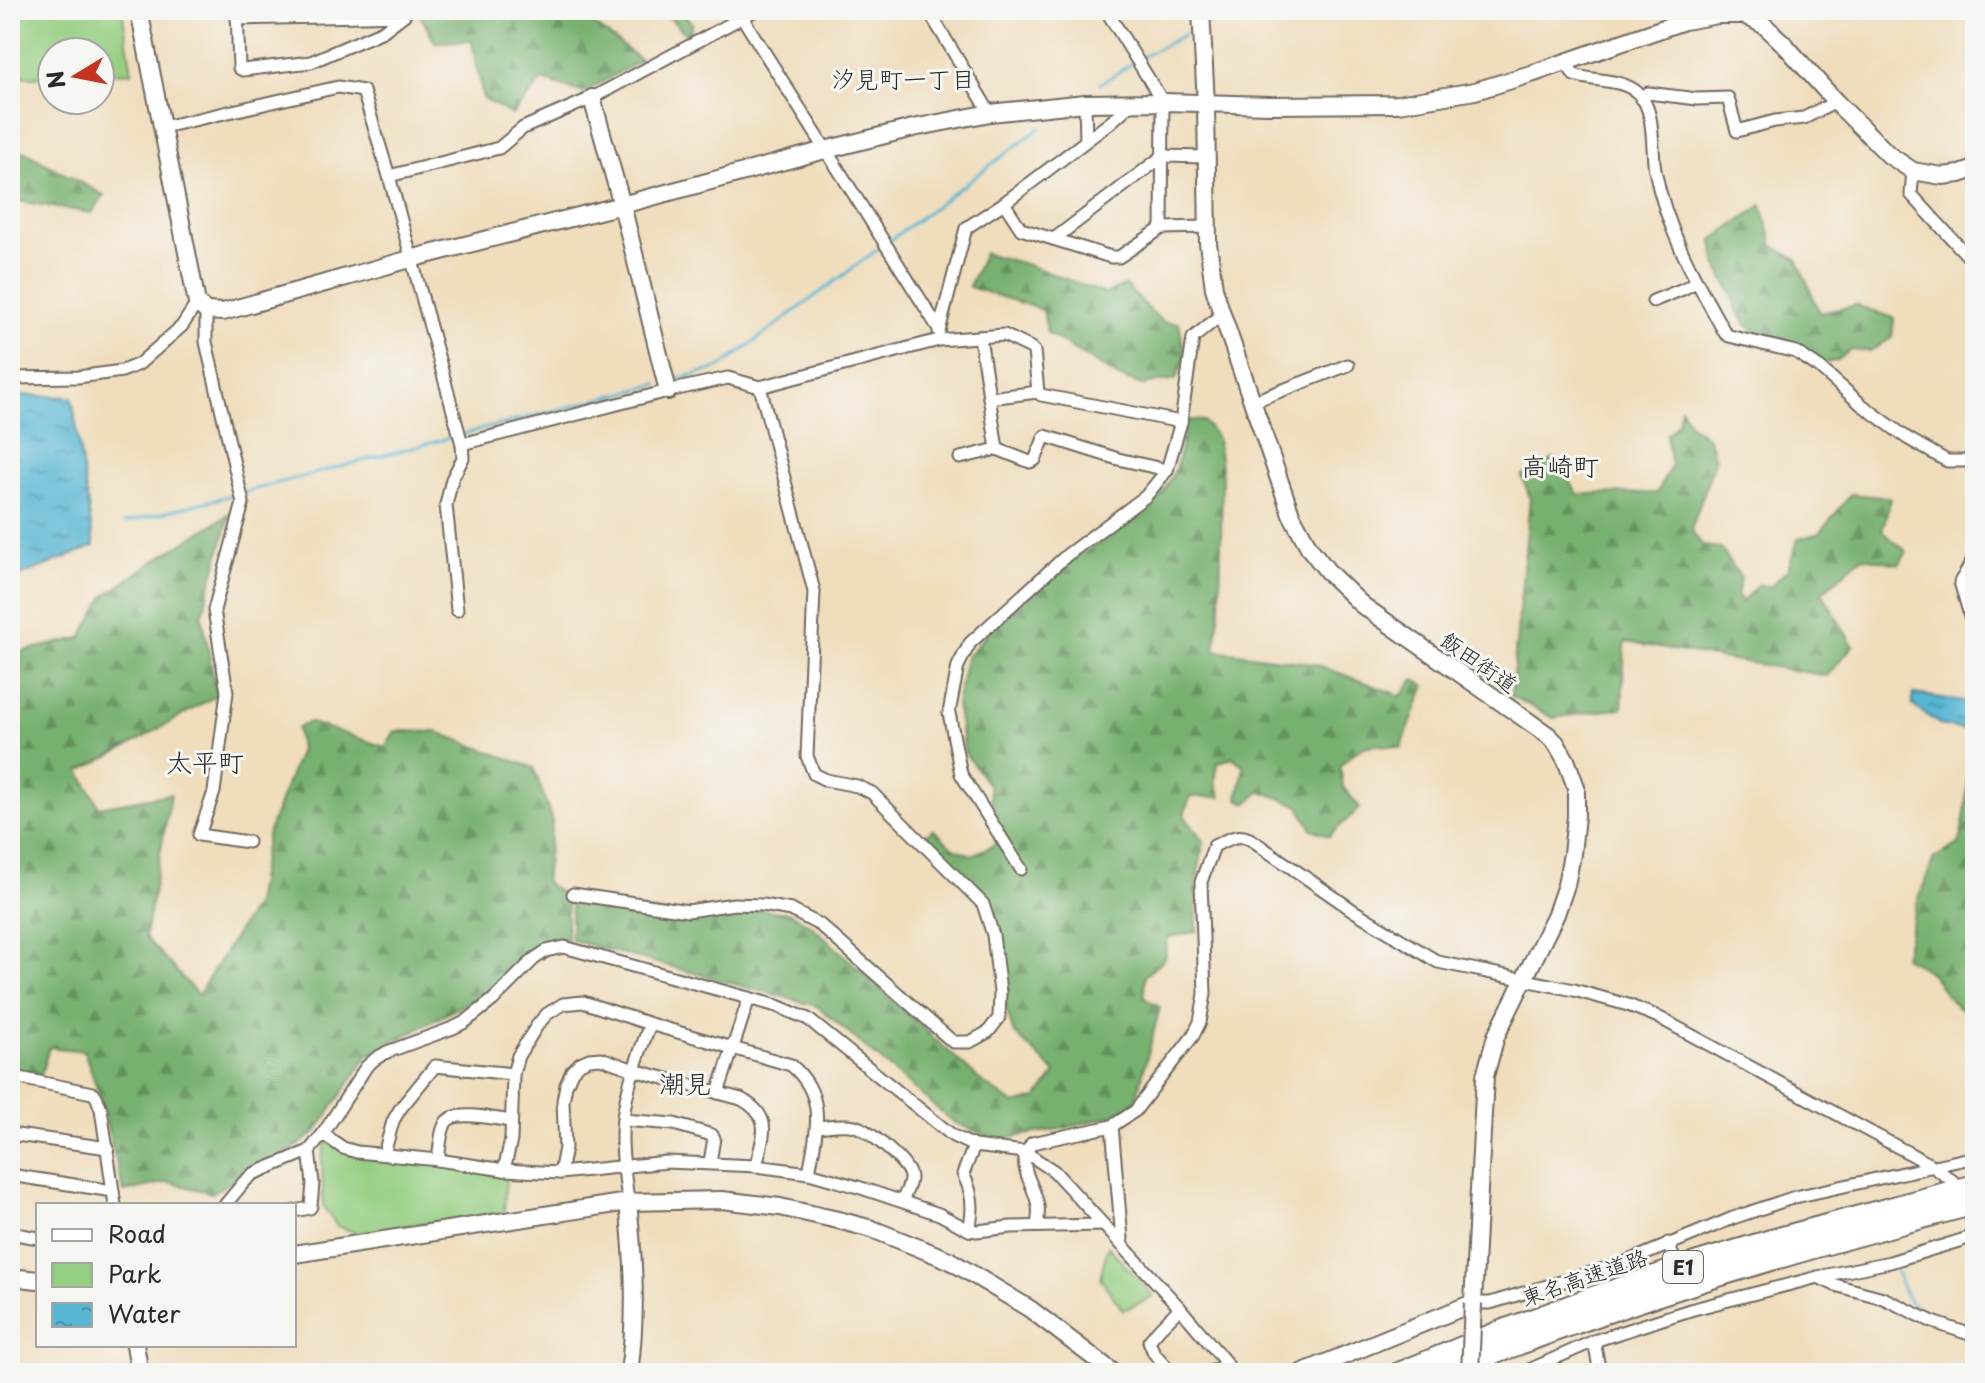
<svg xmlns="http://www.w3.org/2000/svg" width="1985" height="1383" viewBox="0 0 1985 1383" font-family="'Playpen Sans','Klee One',sans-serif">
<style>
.green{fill:#94ce81;stroke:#607c56;stroke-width:2}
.forest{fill:url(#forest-firs);stroke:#516e4d;stroke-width:2}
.water{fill:url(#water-ripples);stroke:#407080;stroke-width:2}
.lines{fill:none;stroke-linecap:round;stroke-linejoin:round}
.stream{stroke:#56b6d4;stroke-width:3}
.street-casing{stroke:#70695e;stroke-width:15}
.secondary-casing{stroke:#70695e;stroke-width:20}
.highway-casing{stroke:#70695e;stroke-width:24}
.street{stroke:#fff;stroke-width:11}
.secondary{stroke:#fff;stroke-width:16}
.highway{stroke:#fff;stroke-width:20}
.secondary-bridge-casing{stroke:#70695e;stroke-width:20;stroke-linecap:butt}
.secondary-bridge{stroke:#fff;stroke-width:16}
.labels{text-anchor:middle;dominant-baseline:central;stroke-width:6;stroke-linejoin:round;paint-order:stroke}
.shield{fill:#f6f6f2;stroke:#686867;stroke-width:2}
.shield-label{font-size:20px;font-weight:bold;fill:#2b2b2b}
.street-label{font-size:22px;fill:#2b2b2b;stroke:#f6f6f2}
.neighbourhood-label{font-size:24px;fill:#2b2b2b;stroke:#f6f6f2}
.quarter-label{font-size:26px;fill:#2b2b2b;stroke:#f6f6f2}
</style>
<defs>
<pattern id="forest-firs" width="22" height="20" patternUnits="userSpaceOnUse" patternTransform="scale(2)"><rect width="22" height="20" fill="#77b16f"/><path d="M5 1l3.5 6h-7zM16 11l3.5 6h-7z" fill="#62905b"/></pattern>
<pattern id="water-ripples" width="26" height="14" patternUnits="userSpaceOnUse" patternTransform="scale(2)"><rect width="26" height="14" fill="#56b6d4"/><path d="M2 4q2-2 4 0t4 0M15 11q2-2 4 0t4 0" fill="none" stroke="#4794ac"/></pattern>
</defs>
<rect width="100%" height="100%" fill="#f6f6f2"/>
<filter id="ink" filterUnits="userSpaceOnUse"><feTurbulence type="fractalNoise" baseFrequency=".0125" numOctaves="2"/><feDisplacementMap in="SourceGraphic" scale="16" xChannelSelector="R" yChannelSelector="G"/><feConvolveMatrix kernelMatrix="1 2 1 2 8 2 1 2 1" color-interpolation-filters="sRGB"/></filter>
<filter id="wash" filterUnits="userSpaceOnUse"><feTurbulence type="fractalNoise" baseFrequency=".006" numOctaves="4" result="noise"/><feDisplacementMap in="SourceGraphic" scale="32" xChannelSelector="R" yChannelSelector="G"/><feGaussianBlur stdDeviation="1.8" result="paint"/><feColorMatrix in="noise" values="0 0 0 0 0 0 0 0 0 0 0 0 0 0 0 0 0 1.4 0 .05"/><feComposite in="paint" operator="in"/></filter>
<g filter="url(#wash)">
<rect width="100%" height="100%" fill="#efddbc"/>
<g class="green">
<path d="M10 10H122L132 72 100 74V52H52V76L23 77 10 35Z"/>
<path d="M326 1142 506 1176 504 1213 396 1227 359 1234 337 1226 323 1206 322 1158Z"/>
<path d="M1108 1246 1154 1297 1123 1310 1100 1278Z"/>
</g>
<g class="forest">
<path d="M417 10H575L641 60 583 93 543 80 512 115 483 98 472 41 435 42Z"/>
<path d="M662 10H677L693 23 688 36Z"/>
<path d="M10 144 104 195 92 213 10 200Z"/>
<path d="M1762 205 1773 246 1797 259 1820 313 1856 305 1894 318 1892 338 1870 351 1851 350 1838 360 1822 364 1788 342 1748 327 1736 309 1733 296 1716 264 1713 240Z"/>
<path d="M984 253 1028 265 1106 294 1125 285 1162 322 1179 323 1185 358 1176 379 1142 385 1119 377 1047 333 1043 310 969 287Z"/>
<path d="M1681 408 1690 424 1709 439 1715 460 1691 530 1703 546 1721 548 1741 579 1737 594 1742 602 1758 584 1770 587 1788 569 1798 539 1820 533 1851 494 1891 498 1882 531 1907 552 1899 564 1863 557 1822 592 1853 646 1827 676 1625 642 1622 708 1553 718 1511 696 1530 498 1522 476 1554 459 1578 494 1657 493 1671 466 1666 435 1678 422Z"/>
<path d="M1187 420 1204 421 1217 438 1222 475 1220 607 1215 650 1315 664 1401 696 1414 679 1425 686 1401 748C1372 742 1361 743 1340 766L1343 787 1360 808 1329 836 1312 829 1298 805 1261 791 1247 803 1238 799 1244 766 1232 757 1218 763 1215 781 1221 797H1190L1184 815 1204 842 1196 883 1197 931 1168 938 1164 959 1145 976 1144 998 1160 1007 1135 1104 1115 1115 1065 1128 997 1140 953 1122 817 1006 571 940V899L685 916 738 908 764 910 790 913 813 927 983 1083 1015 1104 1037 1098 1056 1073 1013 1032 1004 998 998 932 987 899 923 838 933 829 953 848 972 855 996 844 989 786 965 753 956 705 966 658 995 624 1069 562 1130 524 1162 495 1176 468Z"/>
<path d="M230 514 202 616 217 695 127 747 80 771 99 807 171 794 145 937 198 995 255 904 267 835 300 750 297 728 309 722 385 747 395 731 437 732 534 768 552 821 545 882 567 898V939L551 941 533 950 486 993 368 1055 316 1132 291 1151 245 1174 212 1193 168 1182 124 1192 98 1091 84 1051 49 1047 41 1076 10 1069V654L81 638 105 596 157 559Z"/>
<path d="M1975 690V1011C1953 1016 1945 989 1932 975 1925 967 1913 962 1904 957L1918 900 1934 858 1959 844 1965 813Z"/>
</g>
<g class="water">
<path d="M10 395 72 397 94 546 15 578 10 577Z"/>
<path d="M1914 694 1970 702 1966 730 1941 725 1912 705Z"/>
</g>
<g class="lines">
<g class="stream">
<path d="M1208 23 1219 17 1291 10"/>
<path d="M1140 58 1197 28"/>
<path d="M1100 84 1134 62"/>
<path d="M670 381 719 368 1040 128"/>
<path d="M464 434 658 384"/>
<path d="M244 492 457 436"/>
<path d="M124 523 236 494"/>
<path d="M1964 716 1969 718 1967 748 1975 776"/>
<path d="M1895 1269C1900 1281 1904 1296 1913 1305 1926 1317 1958 1323 1975 1329"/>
</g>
</g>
</g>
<g filter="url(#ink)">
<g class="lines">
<g class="street-casing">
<g id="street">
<path d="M237 10 239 68 243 70 311 62 383 31 404 15 406 10"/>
<path d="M928 10 990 113"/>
<path d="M1106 10 1163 102 1162 228"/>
<path d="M742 17 939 329"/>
<path d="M237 19 404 15"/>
<path d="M1566 62 1574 75C1595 82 1621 78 1638 93 1656 110 1651 148 1655 170 1666 229 1696 281 1725 333L1729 336 1796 352 1820 368 1862 405 1907 438 1947 461H1975"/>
<path d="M1641 98 1648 93 1697 99 1728 98 1737 131 1775 121 1804 118 1836 102"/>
<path d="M1085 103 1086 140"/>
<path d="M163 127 338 87 363 91 389 176 462 444 463 458 452 479 446 505 457 610"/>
<path d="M1913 171 1911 194 1975 264"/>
<path d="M389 176 499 148 523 128 592 98 756 10"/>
<path d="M1004 203 1021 229 1111 257H1119L1162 228 1208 227"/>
<path d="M1054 239 1163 156 1207 157"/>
<path d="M1653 301 1683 289 1696 282"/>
<path d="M206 311V342L243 503 214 610 227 692 214 792 199 835 248 842"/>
<path d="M939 331 966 228 1004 203 1111 122 1132 103"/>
<path d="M10 378 78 377 122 371 139 364 182 326 197 303"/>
<path d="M989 398 1038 392"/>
<path d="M1252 402 1348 365"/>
<path d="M462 444 668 391 728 378 760 387 939 340 1004 335 1031 348 1034 351 1038 392 1041 395 1181 422"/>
<path d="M997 449 1030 462 1035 460 1045 436 1118 459 1167 470"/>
<path d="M960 458 997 449 980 337"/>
<path d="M1973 625 1960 582 1975 557"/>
<path d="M1021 869 961 774 949 713 958 666 970 643 1067 555 1146 496 1167 470 1181 422 1193 338 1222 314"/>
<path d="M573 894 688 911 734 904 763 905 791 910 820 925 953 1042H970L988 1032 999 1018 1000 992 993 935 983 904 872 793 857 786 826 780 814 774 807 756 814 591 760 387"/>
<path d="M10 1076 92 1093 96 1096 101 1109 115 1205"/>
<path d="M718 1093 749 998"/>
<path d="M623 1120 674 1124 712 1135 714 1138 710 1162"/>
<path d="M1112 1126 1122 1239 1120 1243"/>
<path d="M817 1127C829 1126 844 1123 855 1126 868 1130 909 1163 910 1177 911 1184 905 1194 902 1201"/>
<path d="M10 1134 108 1148"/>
<path d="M323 1134 343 1148 357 1152 438 1160 504 1170 560 1173 667 1162 756 1166 809 1173 858 1187 939 1214 969 1230 977 1231 1011 1227 1103 1225"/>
<path d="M384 1154 393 1121 400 1109 435 1066 513 1074"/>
<path d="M438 1160C440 1149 440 1130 447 1121 457 1110 497 1119 511 1121"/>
<path d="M504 1170 511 1140 513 1074 518 1056 538 1024 547 1014 563 1004 583 1002 650 1024 791 1065C828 1096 816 1132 809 1173"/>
<path d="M560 1173 565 1148 563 1101 566 1085 572 1071 580 1063 589 1059 601 1058 634 1070 741 1099C774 1117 763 1135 756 1166"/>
<path d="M10 1175 113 1191"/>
<path d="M628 1202C626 1181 622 1160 622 1139 621 1100 637 1060 650 1024"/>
<path d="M225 1205 244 1182 253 1174 309 1151 323 1134 366 1067 375 1059 387 1052 453 1028 465 1022 493 1000 534 959 546 951 564 947 777 1006 808 1019 953 1136 974 1146 1025 1152 1054 1171 1180 1308 1227 1364 1231 1373"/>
<path d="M294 1211 310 1208 311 1206 313 1183 309 1151"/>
<path d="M1037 1226C1038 1220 1039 1212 1038 1206 1034 1181 1014 1167 1032 1143L1112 1126 1135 1111 1193 1036 1200 1022 1205 994 1201 882 1214 846C1236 835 1243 831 1263 848L1354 911 1438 962 1574 990 1628 1005 1656 1016 1931 1165 1954 1182"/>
<path d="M969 1230C974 1209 973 1193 963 1174L974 1146"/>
<path d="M10 1233 38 1238"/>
<path d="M1668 1243 1674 1259"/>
<path d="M1818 1277 1835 1285 1883 1298 1933 1322 1975 1336"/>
<path d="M1473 1303H1490L1624 1263 1733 1218 1795 1197 1975 1157"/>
<path d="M1594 1341 1600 1373"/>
<path d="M1172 1373 1154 1353 1149 1341 1160 1328 1180 1308"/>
<path d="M1207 1373 1227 1364"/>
<path d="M1522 1373 1594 1341 1690 1310 1818 1277 1890 1262 1975 1236"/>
</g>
</g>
<g class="secondary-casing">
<g id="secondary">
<path d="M139 10 197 303 206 311 223 312 410 259 622 205 825 150 913 128 990 113 1085 103 1163 102 1270 105 1398 104 1475 91 1531 74 1684 21 1718 15H1744L1765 26 1784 44 1836 102 1889 155 1913 171 1942 176 1960 174 1975 169"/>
<path d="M1201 10 1206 104 1208 243 1214 288 1222 314 1291 514 1310 549 1329 573 1362 605 1548 735 1556 743 1566 760 1576 787V816L1572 854 1566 885 1556 914 1496 1036 1485 1076 1473 1303 1301 1373"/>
<path d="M592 98 622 205 668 391"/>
<path d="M628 1202C634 1260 637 1315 629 1373"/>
<path d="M294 1254 628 1202 722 1200 780 1207 838 1220 872 1229 949 1260 1030 1309 1114 1373"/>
<path d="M10 1277 38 1280"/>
<path d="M135 1345 140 1373"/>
</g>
</g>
<g class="highway-casing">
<g id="highway">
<path d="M1399 1373 1496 1333 1596 1296 1688 1265 1771 1240 1975 1185"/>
<path d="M1446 1373C1617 1302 1795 1251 1975 1204"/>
</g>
</g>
<use href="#street" class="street"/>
<use href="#secondary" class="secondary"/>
<use href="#highway" class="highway"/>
<g class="secondary-bridge-casing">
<path id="secondary-bridge" d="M1470 1373 1473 1303"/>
</g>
<use href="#secondary-bridge" class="secondary-bridge"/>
</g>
</g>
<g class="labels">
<rect class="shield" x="1663" y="1251" width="40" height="32" rx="6"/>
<g class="shield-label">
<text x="1683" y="1267">E1</text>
</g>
<g class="street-label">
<text transform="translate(1480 661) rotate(35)">飯田街道</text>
<text transform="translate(1584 1276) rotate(-19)">東名高速道路</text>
</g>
<g class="neighbourhood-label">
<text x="903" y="78">汐見町一丁目</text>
</g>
<g class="quarter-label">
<text x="1560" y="465">高崎町</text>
<text x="205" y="761">太平町</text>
<text x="685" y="1082">潮見</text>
</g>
</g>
<rect width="1985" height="1383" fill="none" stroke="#f6f6f2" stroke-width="40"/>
<rect x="36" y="1203" width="260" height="144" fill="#f6f6f2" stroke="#a5a5a2" stroke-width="2"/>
<rect x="52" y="1229" width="40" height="12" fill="#ffffff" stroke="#a5a5a2" stroke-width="2"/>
<text x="108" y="1243" font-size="24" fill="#2b2b2b">Road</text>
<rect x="52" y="1263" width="40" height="24" fill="#94ce81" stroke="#a5a5a2" stroke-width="2"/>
<text x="108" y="1283" font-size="24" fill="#2b2b2b">Park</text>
<rect x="52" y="1303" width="40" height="24" fill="url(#water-ripples)" stroke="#a5a5a2" stroke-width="2"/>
<text x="108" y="1323" font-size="24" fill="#2b2b2b">Water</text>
<g transform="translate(76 76) rotate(260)"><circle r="38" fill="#f6f6f2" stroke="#a5a5a2" stroke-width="2"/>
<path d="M0-6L14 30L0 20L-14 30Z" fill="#c8321e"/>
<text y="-12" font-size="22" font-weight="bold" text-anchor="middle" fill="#2b2b2b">N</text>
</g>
</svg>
